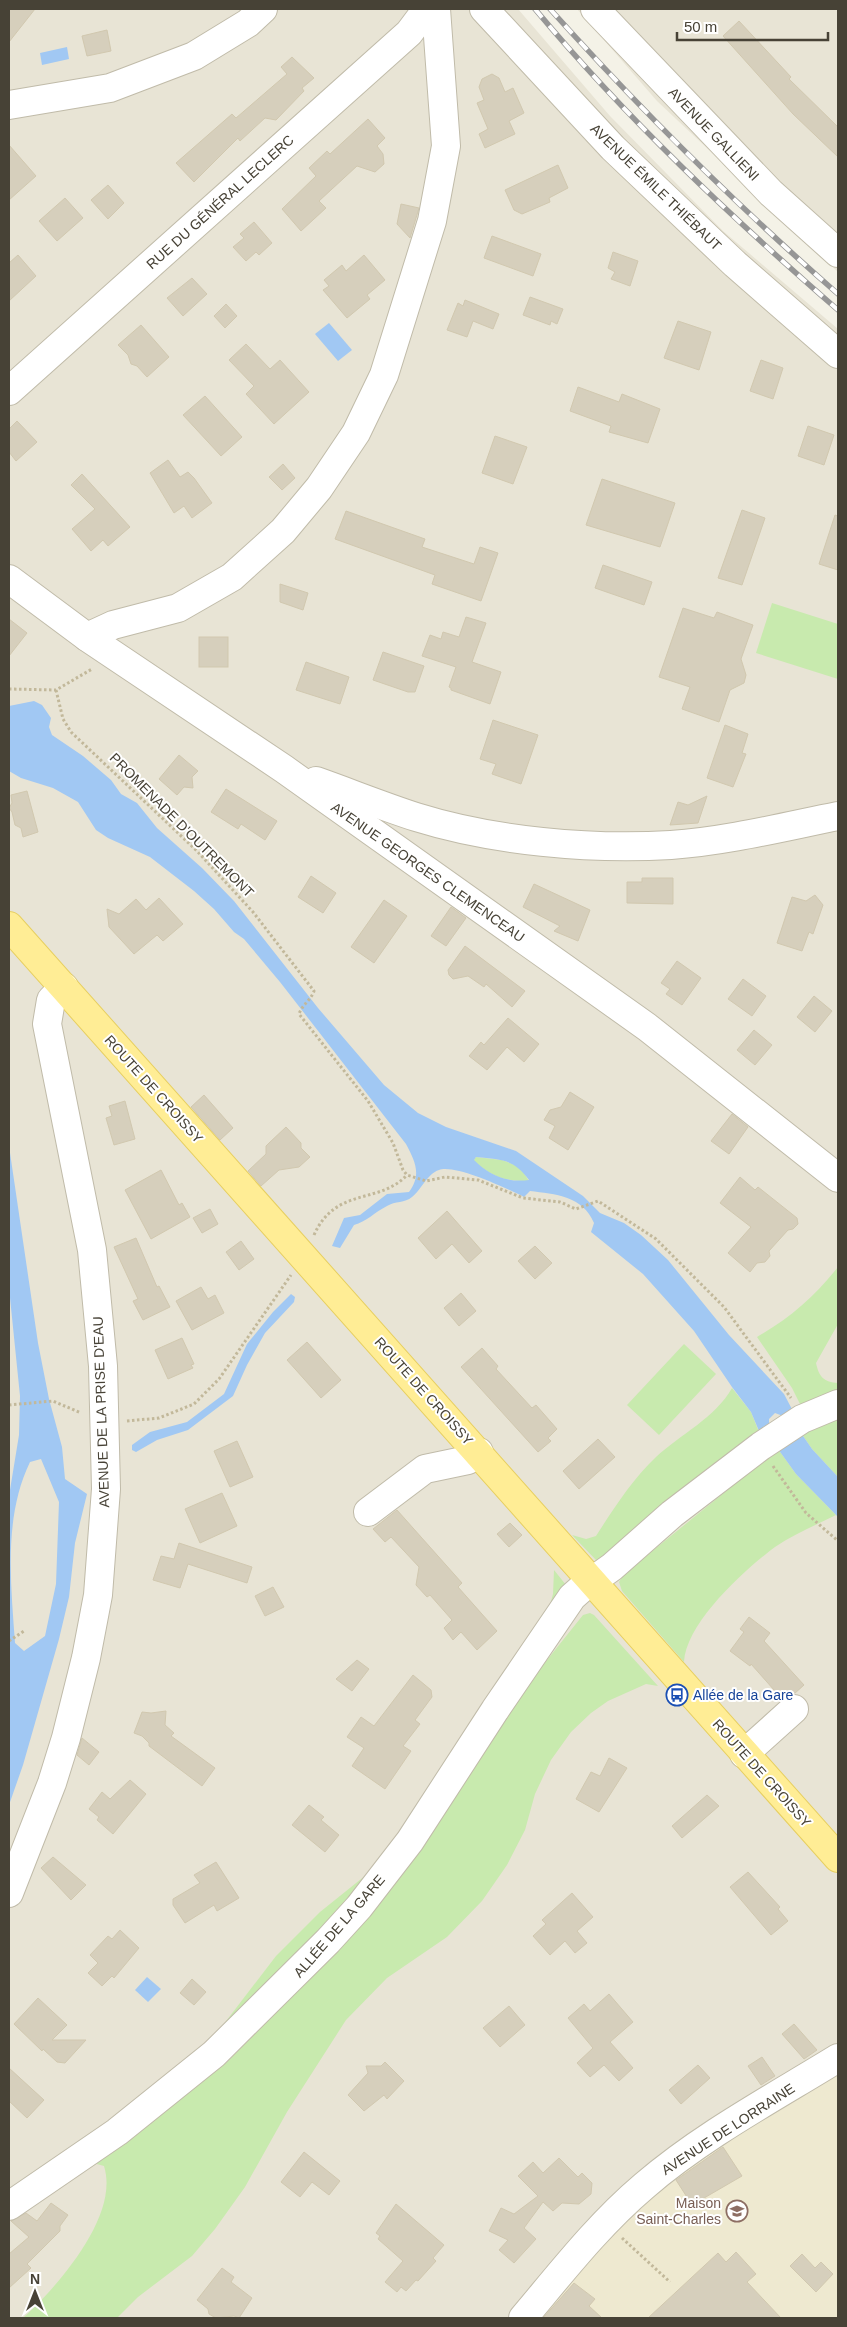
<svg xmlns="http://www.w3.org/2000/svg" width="847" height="2327" viewBox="0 0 847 2327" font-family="Helvetica,sans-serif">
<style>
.residential{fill:#e8e4d5}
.education{fill:#eee9d0}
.green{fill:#c8eaae}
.water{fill:#a1c8f3;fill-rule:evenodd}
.building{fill:#d6cfbc;stroke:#d1c8af}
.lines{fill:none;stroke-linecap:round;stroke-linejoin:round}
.minor-casing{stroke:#c0bba9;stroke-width:30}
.major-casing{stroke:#e7cf61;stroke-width:30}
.path{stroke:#c2b89a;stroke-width:3;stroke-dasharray:2.5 2.5;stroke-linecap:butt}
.minor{stroke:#fff;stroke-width:28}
.major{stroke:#ffed95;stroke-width:28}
.rail-casing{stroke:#969696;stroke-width:5.5}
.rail{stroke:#fff;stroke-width:4;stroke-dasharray:11;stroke-linecap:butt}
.labels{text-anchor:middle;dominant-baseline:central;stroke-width:4;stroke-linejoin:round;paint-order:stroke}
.street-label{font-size:14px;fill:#474236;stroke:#fff}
.transit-label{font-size:14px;fill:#164399;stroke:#fff;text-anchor:start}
.education-label{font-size:14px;fill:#785e54;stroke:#fff;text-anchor:end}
</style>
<rect width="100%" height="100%" fill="#f4f2e7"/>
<g class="residential">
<path d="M9 9H518L610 116 723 231 838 329V2318H9Z"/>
<path d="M577 9H838V272L657 101Z"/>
</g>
<path class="education" d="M838 2074V2318H551L544 2312 619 2226 669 2182 757 2123Z"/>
<g class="green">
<path d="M772 603 838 624V679L756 653Z"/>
<path d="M476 1157 502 1160 520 1167 529 1181C502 1181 494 1177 473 1161Z"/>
<path d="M838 1267V1324L816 1363C819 1377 824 1382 838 1383V1389L801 1406 792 1388 757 1337C790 1318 814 1297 838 1267Z"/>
<path d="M684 1344 716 1374 659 1435 627 1405Z"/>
<path d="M732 1388 751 1412 761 1437 602 1559 596 1560 572 1535 586 1539 596 1536C614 1508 632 1480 656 1457 681 1434 715 1418 732 1388Z"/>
<path d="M838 1416V1477L812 1449 801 1433Z"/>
<path d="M778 1449 796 1474 836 1515C816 1525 794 1534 775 1547 744 1570 686 1623 684 1662L622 1591 619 1582 624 1574Z"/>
<path d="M554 1570 566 1585 527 1648 550 1605 553 1594Z"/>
<path d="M590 1613 594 1615 658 1686 646 1684 608 1701 591 1713 571 1732 551 1760 535 1794 525 1830 507 1865 482 1901 447 1937 387 1978 346 2020 287 2112 245 2187 215 2229 192 2256 138 2297 117 2318H23C57 2287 120 2216 104 2166L93 2163 226 2063 303 1986 367 1916 535 1675 583 1615Z"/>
<path d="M371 1871 314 1943 220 2029 276 1956 320 1912Z"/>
</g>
<g class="water">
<path d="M67 47 69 59 42 65 40 53Z"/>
<path d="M329 323 352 350 338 361 315 334Z"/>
<path d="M34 701 42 705 51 718 49 727 52 735 83 756 111 780 121 794 137 803 157 828 202 868 234 901 318 1008 384 1085 418 1113 446 1127 516 1151 583 1196 600 1213 624 1223 641 1235 668 1260 729 1335 784 1394 794 1413 783 1416 775 1413 769 1419V1428L759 1431 751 1412 732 1387 694 1331 643 1274 591 1232 594 1223C583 1196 555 1194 530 1191L524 1197C508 1189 455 1164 439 1170 427 1174 422 1189 412 1197 405 1203 395 1201 387 1206 375 1212 366 1222 354 1225L340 1248 332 1246 344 1218 360 1215 387 1194 409 1192C422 1175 415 1161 406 1144L280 982 244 939 234 932 214 909 194 891 150 857 108 838 96 830 78 802 53 788 21 778 9 771V706ZM476 1157C501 1160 513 1158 529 1180 507 1183 489 1175 474 1160Z"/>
<path d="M9 1146 38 1343 49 1399 62 1447 65 1479 87 1494 75 1543 69 1597 59 1639 23 1765 9 1805V1496L19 1435 20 1396 9 1288ZM41 1459 59 1502 56 1584 45 1636 24 1651 15 1643C11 1584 3 1518 30 1462Z"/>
<path d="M291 1294 295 1297 294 1302 265 1333 247 1365 233 1396 188 1430 157 1440 136 1452 132 1450V1445L150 1432 187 1422 224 1394 247 1344 273 1312Z"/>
<path d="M801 1433 812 1449 838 1477V1517L796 1474 778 1449Z"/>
<path d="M147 1977 161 1989 148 2002 135 1990Z"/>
</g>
<g class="building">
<path d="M9 9H35L9 42Z"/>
<path d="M739 21 791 77 789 79 838 127V157L793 114 723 36Z"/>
<path d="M107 30 111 51 87 56 82 36Z"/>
<path d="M292 57 314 78 302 88 304 91 276 120 265 118 240 141 238 138 194 182 176 163 232 114 236 118 287 74 281 67Z"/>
<path d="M492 74 499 78 505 92 513 88 524 113 509 121 515 134 485 148 479 134 488 129 477 103 484 100 479 87 482 79Z"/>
<path d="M368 119 385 138 377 146 383 154 384 164 375 172 357 166 319 201 326 208 301 231 282 209 316 176 309 168 327 151 330 154Z"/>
<path d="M9 145 36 176 9 200Z"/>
<path d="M558 165 568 188 549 198 550 202 522 214 514 210 505 190Z"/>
<path d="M108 185 124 203 108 219 91 200Z"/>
<path d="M65 198 83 218 57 241 39 221Z"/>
<path d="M401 204 419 208 410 238 397 224Z"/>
<path d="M254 222 272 243 259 255 256 252 246 261 233 247 244 238 240 234Z"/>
<path d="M492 236 541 254 533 276 484 258Z"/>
<path d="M613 252 638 261 630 286 611 279 615 272 608 268Z"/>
<path d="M18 255 36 276 9 301V263Z"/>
<path d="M364 255 385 280 367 295 370 299 347 318 323 290 329 286 324 280 342 265 346 271Z"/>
<path d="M192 278 207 294 183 316 167 298Z"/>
<path d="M530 297 563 309 557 324 551 321 550 325 523 315Z"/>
<path d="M465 300 499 314 493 329 473 321 467 337 447 330 458 303 463 306Z"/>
<path d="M226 304 237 316 225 328 214 316Z"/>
<path d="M678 321 711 332 699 370 664 358Z"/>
<path d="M141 325 169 357 147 377 137 366 131 364 128 355 118 345Z"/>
<path d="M246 344 270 369 280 360 309 392 274 424 246 394 254 386 229 360Z"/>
<path d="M761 360 783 368 773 399 750 391Z"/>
<path d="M578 387 619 402 622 394 660 409 648 443 609 432 611 426 570 411Z"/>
<path d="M205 396 242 437 221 456 183 415Z"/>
<path d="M17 421 37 442 16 461 9 452V429Z"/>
<path d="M808 426 834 435 824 465 798 456Z"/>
<path d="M495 436 527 447 513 484 482 473Z"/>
<path d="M168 460 180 477 188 472 194 478 212 503 192 518 184 506 174 513 150 473Z"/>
<path d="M283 464 295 478 282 490 269 477Z"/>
<path d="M82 474 130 527 108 546 103 540 91 551 72 529 95 509 71 485Z"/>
<path d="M602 479 675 503 660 547 586 525Z"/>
<path d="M742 510 765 518 742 585 718 578Z"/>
<path d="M346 511 425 539 422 547 474 564 480 547 498 553 481 601 432 584 435 575 335 539Z"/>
<path d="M835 515 838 516V570L819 564Z"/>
<path d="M603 565 652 582 644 605 595 588Z"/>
<path d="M280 584 308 593 303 610 280 602Z"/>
<path d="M683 608 714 618 717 612 753 625 741 659 746 675 744 683 730 690 719 722 682 709 690 687 659 677Z"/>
<path d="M466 617 486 623 472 662 501 672 490 704 451 690V688L449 687 456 667 422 656 430 635 441 639 443 632 459 637Z"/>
<path d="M9 619 27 633 9 656Z"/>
<rect x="199" y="637" width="29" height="30"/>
<path d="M383 652 424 666 415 692H408L373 680Z"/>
<path d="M306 662 349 677 340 704 296 690Z"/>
<path d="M493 720 538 735 521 784 492 774 496 764 480 759Z"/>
<path d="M725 725 748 734 742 753 746 754 733 787 707 778Z"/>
<path d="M179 755 198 771 192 777 193 788 184 787 177 795 159 779Z"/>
<path d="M226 789 277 821 265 840 241 824 238 829 211 812Z"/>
<path d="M27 791 38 832 23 837 21 828 15 825 12 812 9 808 12 803 11 795Z"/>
<path d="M707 796 698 823 670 825 678 802 688 805Z"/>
<path d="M311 876 336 893 323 913 298 897Z"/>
<path d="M642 878H673V904L627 903V882H642Z"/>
<path d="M534 884 590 910 578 941 554 931 560 926 523 907Z"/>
<path d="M815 895 823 905 813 934 809 932 802 951 777 943 792 897 806 901Z"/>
<path d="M159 898 183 924 163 941 157 935 134 954 109 927 107 909 119 914 136 899 146 910Z"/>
<path d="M384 900 407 916 374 963 351 947Z"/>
<path d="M451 907 466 918 446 946 431 936Z"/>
<path d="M465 946 525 991 512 1007 486 984 484 987 468 976 453 979 449 975 448 970Z"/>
<path d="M677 961 701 978 682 1005 666 994 670 989 661 983Z"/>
<path d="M743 979 766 996 752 1016 728 999Z"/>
<path d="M814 996 832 1011 815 1032 797 1017Z"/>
<path d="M508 1018 539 1044 524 1062 507 1047 487 1070 469 1056 481 1042 484 1045Z"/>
<path d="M754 1030 772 1045 755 1065 737 1050Z"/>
<path d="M570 1092 594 1107 568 1150 549 1138 555 1126 544 1120 550 1110 561 1107Z"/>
<path d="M204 1095 233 1128 220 1140 191 1107Z"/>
<path d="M125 1101 135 1139 114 1145 106 1118 112 1116 109 1106Z"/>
<path d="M732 1114 748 1127 729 1154 711 1141Z"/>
<path d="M286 1127 301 1143V1148L310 1157 299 1167 279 1170 261 1186 248 1171 266 1154V1146L269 1143Z"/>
<path d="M161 1170 179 1205 182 1203 190 1217 151 1239 125 1190Z"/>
<path d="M740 1177 755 1190 758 1187 797 1218 798 1224 793 1229 788 1230 769 1251 770 1256 765 1262 757 1263 750 1272 728 1253 751 1227 720 1203Z"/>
<path d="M210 1209 218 1224 202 1233 193 1218Z"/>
<path d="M447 1211 482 1251 469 1263 452 1244 436 1259 418 1238Z"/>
<path d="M136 1238 157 1287 159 1286 170 1307 143 1320 133 1301 138 1299 114 1247Z"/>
<path d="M241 1241 254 1259 239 1270 226 1252Z"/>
<path d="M535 1246 552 1263 535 1279 518 1261Z"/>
<path d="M201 1287 208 1299 215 1295 224 1313 192 1330 176 1301Z"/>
<path d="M461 1293 476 1311 459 1326 444 1308Z"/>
<path d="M182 1338 194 1364 191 1365 193 1368 168 1379 155 1350Z"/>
<path d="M307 1342 341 1380 321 1398 287 1360Z"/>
<path d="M482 1348 498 1366 496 1369 532 1408 536 1405 557 1429 548 1438 551 1441 538 1452 461 1367Z"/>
<path d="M598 1439 615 1457 579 1489 563 1471Z"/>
<path d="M237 1441 253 1477 230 1487 214 1451Z"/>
<path d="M222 1493 237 1526 200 1543 185 1509Z"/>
<path d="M397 1510 462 1583 458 1587 497 1631 477 1650 461 1632 453 1640 444 1628 452 1620 430 1595 427 1597 416 1585 419 1567 391 1537 385 1542 373 1529Z"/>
<path d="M510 1523 522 1535 509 1547 497 1534Z"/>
<path d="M179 1543 252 1567 247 1583 188 1564 180 1588 153 1580 161 1556 174 1559Z"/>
<path d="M273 1587 284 1607 265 1616 255 1596Z"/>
<path d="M749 1617 770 1633 764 1641 804 1685 794 1694 782 1699 751 1664 750 1666 730 1651 744 1632 740 1629Z"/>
<path d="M357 1660 369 1669 352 1691 336 1679Z"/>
<path d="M413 1675 431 1690 432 1697 415 1720 420 1724 403 1746 411 1751 385 1789 352 1766 364 1748 347 1737 361 1717 374 1726Z"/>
<path d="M166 1711 165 1725 174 1733 171 1736 215 1768 202 1786 149 1746V1743L142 1736 134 1733 142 1712 151 1713Z"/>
<path d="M82 1738 99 1752 89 1765 77 1755Z"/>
<path d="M609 1758 627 1768 599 1812 576 1799 591 1772 600 1776Z"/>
<path d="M130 1780 146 1794 113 1834 97 1820 99 1817 89 1809 102 1792 110 1799Z"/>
<path d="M707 1795 719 1806 682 1838 672 1826Z"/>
<path d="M309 1805 324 1817 321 1820 339 1835 325 1852 292 1825Z"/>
<path d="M53 1857 86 1885 71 1900 41 1868Z"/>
<path d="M216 1862 239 1898 217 1911 214 1905 185 1923 173 1905V1899L200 1883 194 1875Z"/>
<path d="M748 1872 780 1907 778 1909 788 1921 771 1935 730 1887Z"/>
<path d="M572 1893 593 1917 577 1931 587 1943 575 1953 565 1941 550 1955 533 1936 546 1924 542 1920Z"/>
<path d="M120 1930 139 1948 114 1978 112 1976 102 1986 88 1973 98 1963 90 1955 108 1936 112 1939Z"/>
<path d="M192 1979 206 1992 194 2005 180 1993Z"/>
<path d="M609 1994 633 2022 610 2042 633 2068 619 2081 604 2065 590 2077 577 2063 593 2048 568 2018 584 2004 590 2011Z"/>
<path d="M38 1998 67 2025 52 2040H86L65 2063 57 2062 43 2049 42 2051 14 2024Z"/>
<path d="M509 2006 525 2025 500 2047 483 2028Z"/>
<path d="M794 2024 817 2050 804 2059 782 2034Z"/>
<path d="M762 2057 775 2076 761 2085 748 2066Z"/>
<path d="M385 2062 404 2081 387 2099 384 2095 364 2111 348 2095 368 2073 366 2066H381Z"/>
<path d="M698 2065 710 2078 681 2104 669 2090Z"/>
<path d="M9 2068 44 2100 27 2118 9 2101Z"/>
<path d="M723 2147 742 2176 692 2205 676 2180Z"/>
<path d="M304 2152 340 2181 329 2195 312 2182 300 2197 281 2182Z"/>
<path d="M559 2158 578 2177 582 2173 592 2183 591 2194 579 2204 562 2203 553 2211 543 2202 524 2228 536 2239 514 2263 499 2250 508 2240 489 2231 501 2208 514 2214 538 2196 518 2176 533 2162 543 2173Z"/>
<path d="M51 2203 68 2215 60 2226V2231L27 2264 31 2268 9 2288V2254L29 2237 11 2221 26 2213 37 2221Z"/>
<path d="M396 2204 444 2245 433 2258 436 2261 418 2281 416 2280 406 2291 401 2287 397 2292 385 2282 403 2261 378 2239 380 2236 376 2233Z"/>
<path d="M736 2252 756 2274 747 2282 781 2318H648L718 2253 726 2262Z"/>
<path d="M802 2254 815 2268 821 2262 833 2274 816 2292 790 2266Z"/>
<path d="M222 2268 234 2277 231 2282 252 2298 239 2318 234 2316 216 2318 209 2314 208 2309 197 2300Z"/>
<path d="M574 2283 595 2299 589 2306 602 2318H543Z"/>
</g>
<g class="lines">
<g class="minor-casing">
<g id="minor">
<path d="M484 9 613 148 735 264 838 354"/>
<path d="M595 9 771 193 838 253"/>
<path d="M9 105 110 88 194 56 248 23 263 9"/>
<path d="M9 391 409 33 427 9"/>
<path d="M9 579 87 637 284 769 647 1027 838 1178"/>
<path d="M87 637 113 625 178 608 232 577 283 531 319 488 356 433 384 375 432 221 446 146 436 9"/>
<path d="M316 781C350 793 382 806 416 817 493 841 590 850 671 845 727 841 783 827 838 816"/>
<path d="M368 1512 425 1469 468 1460 479 1452"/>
<path d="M744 1754 794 1709"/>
<path d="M9 1893 52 1783 66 1738 86 1658 98 1595 106 1489 103 1366 92 1250 47 1024 51 1000 64 987"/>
<path d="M9 2206 117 2132 214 2054 328 1941 359 1907 410 1841 495 1710 572 1597 581 1589 612 1567 672 1514 761 1446 802 1419 838 1404"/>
<path d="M523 2318C561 2273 598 2225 644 2186 702 2136 773 2098 838 2058"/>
</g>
</g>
<g class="major-casing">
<path id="major" d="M9 926 838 1858"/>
</g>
<g class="path">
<path d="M9 689 56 690 92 669"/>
<path d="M56 690 63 719 71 732 197 851 253 912 314 991C311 1000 302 1005 299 1014L368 1101 393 1143 403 1170 407 1175 426 1181 445 1177 478 1180 523 1198 560 1202 576 1209 598 1201 656 1239 724 1307 791 1398"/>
<path d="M314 1235C336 1186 379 1205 407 1175"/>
<path d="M9 1405 53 1401 81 1413"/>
<path d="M127 1421 159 1418 194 1404 219 1379 291 1275"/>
<path d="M773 1466 806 1513 838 1541"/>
<path d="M9 1641 24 1631"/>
<path d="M622 2238 670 2282"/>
</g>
<use href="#minor" class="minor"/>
<use href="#major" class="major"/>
<g class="rail-casing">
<g id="rail">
<path d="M535 9C626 118 731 217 838 310"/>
<path d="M550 9C641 110 736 205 838 294"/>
</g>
</g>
<use href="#rail" class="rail"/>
</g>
<defs>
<g id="bus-ring" transform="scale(1.125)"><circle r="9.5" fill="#fff" stroke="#1a4fb4" stroke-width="1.5"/><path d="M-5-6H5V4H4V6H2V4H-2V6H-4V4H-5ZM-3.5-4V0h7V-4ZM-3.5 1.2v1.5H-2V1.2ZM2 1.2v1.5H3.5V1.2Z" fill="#1a4fb4"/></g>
<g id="school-ring" transform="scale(1.125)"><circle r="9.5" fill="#fff" stroke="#8d6e63" stroke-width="1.5"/><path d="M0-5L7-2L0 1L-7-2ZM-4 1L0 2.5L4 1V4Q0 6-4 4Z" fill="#8d6e63"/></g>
</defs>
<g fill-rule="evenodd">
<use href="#bus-ring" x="677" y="1695"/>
<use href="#school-ring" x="737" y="2211"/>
</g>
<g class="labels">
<g class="street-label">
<text transform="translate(714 134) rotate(46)">AVENUE GALLIENI</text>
<text transform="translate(656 187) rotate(44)">AVENUE ÉMILE THIÉBAUT</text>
<text transform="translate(220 202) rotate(-42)">RUE DU GÉNÉRAL LECLERC</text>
<text transform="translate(182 825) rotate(45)">PROMENADE D'OUTREMONT</text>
<text transform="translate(428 872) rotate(35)">AVENUE GEORGES CLEMENCEAU</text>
<text transform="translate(154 1089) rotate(48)">ROUTE DE CROISSY</text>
<text transform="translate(424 1391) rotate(48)">ROUTE DE CROISSY</text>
<text transform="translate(101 1412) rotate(-92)">AVENUE DE LA PRISE D'EAU</text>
<text transform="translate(762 1773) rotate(48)">ROUTE DE CROISSY</text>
<text transform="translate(339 1926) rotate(-49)">ALLÉE DE LA GARE</text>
<text transform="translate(728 2129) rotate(-33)">AVENUE DE LORRAINE</text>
</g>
<g class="transit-label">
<text x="693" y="1695">Allée de la Gare</text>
</g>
<g class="education-label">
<text x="721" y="2203">Maison<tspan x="721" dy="16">Saint-Charles</tspan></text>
</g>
</g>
<rect width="847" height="2327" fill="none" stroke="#474236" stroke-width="20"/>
<g transform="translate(35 2292)" stroke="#ffffff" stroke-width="4" paint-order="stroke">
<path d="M0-4L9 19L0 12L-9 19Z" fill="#474236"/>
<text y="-8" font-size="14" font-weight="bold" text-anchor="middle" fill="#474236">N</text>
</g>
<path d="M677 32v8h151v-8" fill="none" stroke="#474236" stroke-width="2.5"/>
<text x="684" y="32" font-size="15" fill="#474236" stroke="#ffffff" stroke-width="4" paint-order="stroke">50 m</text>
</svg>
